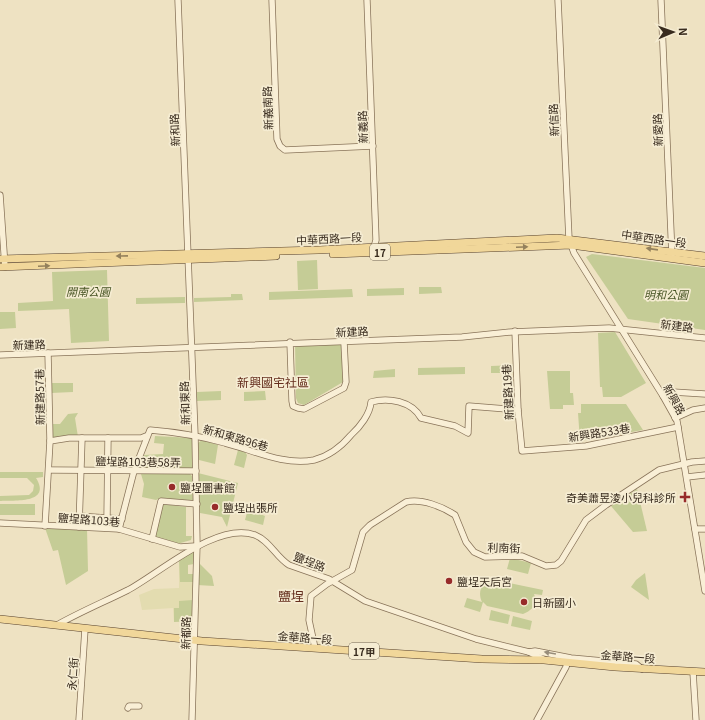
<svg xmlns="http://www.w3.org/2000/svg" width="705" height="720" viewBox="0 0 705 720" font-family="Georgia,'Noto Sans TC',serif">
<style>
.farmland{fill:#e3dcb0}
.green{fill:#c5cc96}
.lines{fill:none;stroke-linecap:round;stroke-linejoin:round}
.minor-casing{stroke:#887359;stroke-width:7}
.major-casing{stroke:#56412e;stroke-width:8}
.minor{stroke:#f9efd6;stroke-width:5.5}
.major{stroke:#f1d79a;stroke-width:7}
.oneway{fill:#94815c}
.oneway2{fill:#988d7a}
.poi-dot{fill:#972b2a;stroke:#f5ecd2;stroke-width:1.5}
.labels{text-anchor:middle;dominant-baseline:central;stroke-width:3.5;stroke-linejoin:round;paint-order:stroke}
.shield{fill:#f5ecd2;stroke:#716554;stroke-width:1}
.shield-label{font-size:10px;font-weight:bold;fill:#382b1e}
.street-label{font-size:11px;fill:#382b1e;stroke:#f5ecd2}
.park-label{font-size:11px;font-style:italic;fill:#475424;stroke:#f5ecd2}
.poi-label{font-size:11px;fill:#382b1e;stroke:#f5ecd2;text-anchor:start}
.neighbourhood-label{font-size:12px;fill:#642d1d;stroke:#f5ecd2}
.quarter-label{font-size:13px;fill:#642d1d;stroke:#f5ecd2}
</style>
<rect width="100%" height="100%" fill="#eee2c2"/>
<path class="farmland" d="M179 559 188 564V574H194L192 621 174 622 173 608 142 610 139 595 154 589 179 588Z"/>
<g class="green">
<path d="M592 254 705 268V330L628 319 586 257Z"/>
<path d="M317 260 318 289 298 290 297 261Z"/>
<path d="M107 270 109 341 71 343 69 309 18 311V303L53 301 52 272Z"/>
<path d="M419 287H441L442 293 419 294Z"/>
<path d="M404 288V295L367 296V289Z"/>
<path d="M352 289 353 297 269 300V292Z"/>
<path d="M231 294H242L243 300 194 302V298L231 297Z"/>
<path d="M185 297V303L136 304V298Z"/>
<path d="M0 312H15L16 328 0 329Z"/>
<path d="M615 332 646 383 621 397H603L602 387H600L598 333Z"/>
<path d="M342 342 343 382 304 405 298 403 296 398 295 343Z"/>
<path d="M513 365V373H491V366Z"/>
<path d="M465 367V374L418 375V368Z"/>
<path d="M395 369V377L373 378 374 371Z"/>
<path d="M547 371H570V393H573L574 405H563V409H550Z"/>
<path d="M51 383H73V392L51 393Z"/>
<path d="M221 391V400L197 401V392Z"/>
<path d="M265 391 266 400 244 401V392Z"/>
<path d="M581 404H626L643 430 580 441 578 413H581Z"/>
<path d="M78 413 75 418 78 437 51 439 53 424H60L68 414Z"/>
<path d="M155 436 193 438 195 471 138 470 144 455 163 454 164 444 154 443Z"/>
<path d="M202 440 218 445 215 464 199 460 198 443Z"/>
<path d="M238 450 245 452 247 455 244 468 234 465Z"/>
<path d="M0 472H43V477L36 478C52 504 14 500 0 501V496L29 495 33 491 34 485 27 478H0Z"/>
<path d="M198 473 238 483 227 527 222 517 200 513Z"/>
<path d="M141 474H190L192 476 193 501 161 498 156 500 142 497 144 484Z"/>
<path d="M637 489 647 531 633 532 611 506Z"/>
<rect x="0" y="504" width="35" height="11"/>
<path d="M163 504 186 507V536H192L191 540 177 544 153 539Z"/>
<path d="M248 509 265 516 263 525 245 520Z"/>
<path d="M45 528H87L88 571 66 585 58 550 53 551Z"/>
<path d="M195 551 194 564 188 565V574H194V582H180L179 559Z"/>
<path d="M510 558 531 563 528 574 507 569Z"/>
<path d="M198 562 212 576 214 586 197 585Z"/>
<path d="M645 573 649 600 631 587 636 580Z"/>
<path d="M485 578 543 590 542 595 534 594C538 603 533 610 523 614L487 606 483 602 480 612 464 607 467 598 482 602C479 596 479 588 485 583Z"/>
<path d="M193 600 192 621 174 622V608H179V601Z"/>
<path d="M491 610 510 615 508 624 489 620Z"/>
<path d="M513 616 532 621 530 630 511 626Z"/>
</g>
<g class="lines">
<g class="minor-casing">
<g id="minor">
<path d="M178 0 195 435 197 545 192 720"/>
<path d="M272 0 277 139 280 146 285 150 373 146"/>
<path d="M367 0 376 240 373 251"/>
<path d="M558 0 569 239 574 253 663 396 677 421 705 591"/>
<path d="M661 0 672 256"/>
<path d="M0 195 5 267"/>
<path d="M515 331 518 410 522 451 586 446 678 427"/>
<path d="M290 342 292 401 293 406 298 408 304 409 344 388 346 382 344 342"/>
<path d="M0 355 462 337 511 332 609 328 705 338"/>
<path d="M663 396 673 392 705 394"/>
<path d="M675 418 693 410 705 408"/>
<path d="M50 441 69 438H141L146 436"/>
<path d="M49 470 196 471"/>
<path d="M687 477 705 475"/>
<path d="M79 516 122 519"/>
<path d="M107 518 108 438"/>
<path d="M0 523 119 529 180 547 195 546"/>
<path d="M45 526 50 441 48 353"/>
<path d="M79 527 82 438"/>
<path d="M119 529 134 471 150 430C175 432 200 436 225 443 253 450 284 466 314 460 329 456 341 447 351 435 360 427 370 414 371 402 388 397 412 401 421 418L455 426 468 433 469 406 518 410"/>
<path d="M695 529H705"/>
<path d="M152 539 161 501 197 504"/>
<path d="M57 625C80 612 104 602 128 590 160 573 217 521 255 535 270 541 276 557 289 565L329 579 365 601 476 639 529 652 543 659"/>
<path d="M315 648 309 620 311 596 327 584 352 570 363 532 370 525 406 502C421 498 443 507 455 515L466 542 474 552 485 557 522 556 546 566 556 565 561 561 586 520 606 505 659 470 692 462 705 461"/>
<path d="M529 652 535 651 571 658 636 664 642 669"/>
<path d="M693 672 696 720"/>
<path d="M128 708 129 706H139"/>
<path d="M79 720 85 629"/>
<path d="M537 720 566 667 568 660"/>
</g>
</g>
<g class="major-casing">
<g id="major">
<path d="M333 254 571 245 705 263"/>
<path d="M0 259 318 250 557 238 705 256"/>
<path d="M0 267 276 256"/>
<path d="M0 619 202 641 482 659 544 660 615 667 705 672"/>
</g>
</g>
<use href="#minor" class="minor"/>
<use href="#major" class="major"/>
</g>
<defs><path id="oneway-solid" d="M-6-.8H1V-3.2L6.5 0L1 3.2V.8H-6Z"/></defs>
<g class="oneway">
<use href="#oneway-solid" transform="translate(522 247) rotate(-2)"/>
<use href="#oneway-solid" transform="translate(652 249) rotate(-172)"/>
<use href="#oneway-solid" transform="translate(122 256) rotate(179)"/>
<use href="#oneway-solid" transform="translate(44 266) rotate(-2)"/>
</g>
<use class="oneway2" href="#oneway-solid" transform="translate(550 653) rotate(-170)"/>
<g class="poi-dot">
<circle cx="172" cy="487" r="4"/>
<path d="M683 491h4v4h4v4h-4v4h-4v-4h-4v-4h4z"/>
<circle cx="215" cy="507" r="4"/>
<circle cx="449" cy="581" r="4"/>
<circle cx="524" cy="602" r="4"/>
</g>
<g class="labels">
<g class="shield">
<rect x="370" y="244" width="20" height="16" rx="3"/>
<rect x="349" y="643" width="30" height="16" rx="3"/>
</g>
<g class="shield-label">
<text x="380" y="252">17</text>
<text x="364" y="651">17甲</text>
</g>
<g class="street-label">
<text transform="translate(267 108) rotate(-92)">新義南路</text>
<text transform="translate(553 120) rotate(-93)">新信路</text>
<text transform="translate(362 127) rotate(-92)">新義路</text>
<text transform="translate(174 130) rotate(-93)">新和路</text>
<text transform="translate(657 130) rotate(-92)">新愛路</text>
<text transform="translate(329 238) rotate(-3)">中華西路一段</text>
<text transform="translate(654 238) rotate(8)">中華西路一段</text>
<text transform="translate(677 325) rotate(7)">新建路</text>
<text transform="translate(352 331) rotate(-3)">新建路</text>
<text transform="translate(29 344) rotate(-2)">新建路</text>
<text transform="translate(507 392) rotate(-93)">新建路19巷</text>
<text transform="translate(39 397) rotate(-91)">新建路57巷</text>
<text transform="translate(675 399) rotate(61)">新興路</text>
<text transform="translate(184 403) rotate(-92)">新和東路</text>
<text transform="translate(599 432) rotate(-9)">新興路533巷</text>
<text transform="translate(236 437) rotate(16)">新和東路96巷</text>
<text transform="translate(138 461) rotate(1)">鹽埕路103巷58弄</text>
<text transform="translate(89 519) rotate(4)">鹽埕路103巷</text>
<text transform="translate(504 547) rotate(2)">利南街</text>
<text transform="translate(310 561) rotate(21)">鹽埕路</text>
<text transform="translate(185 633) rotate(-89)">新都路</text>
<text transform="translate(305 637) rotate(4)">金華路一段</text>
<text transform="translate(628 656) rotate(4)">金華路一段</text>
<text transform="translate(72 674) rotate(-86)">永仁街</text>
</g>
<g class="park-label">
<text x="88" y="291">開南公園</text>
<text x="666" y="294">明和公園</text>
</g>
<g class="poi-label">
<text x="180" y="487">鹽埕圖書館</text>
<text x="676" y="497" text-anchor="end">奇美蕭昱淩小兒科診所</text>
<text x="223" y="507">鹽埕出張所</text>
<text x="457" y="581">鹽埕天后宮</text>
<text x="532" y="602">日新國小</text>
</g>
<g class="neighbourhood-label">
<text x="273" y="381">新興國宅社區</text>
</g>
<g class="quarter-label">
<text x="291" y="595">鹽埕</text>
</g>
</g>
<g transform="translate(673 32) rotate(88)" stroke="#f5ecd2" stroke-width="3" paint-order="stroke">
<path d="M0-3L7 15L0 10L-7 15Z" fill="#382b1e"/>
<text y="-6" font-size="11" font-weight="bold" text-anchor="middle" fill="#382b1e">N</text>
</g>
</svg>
